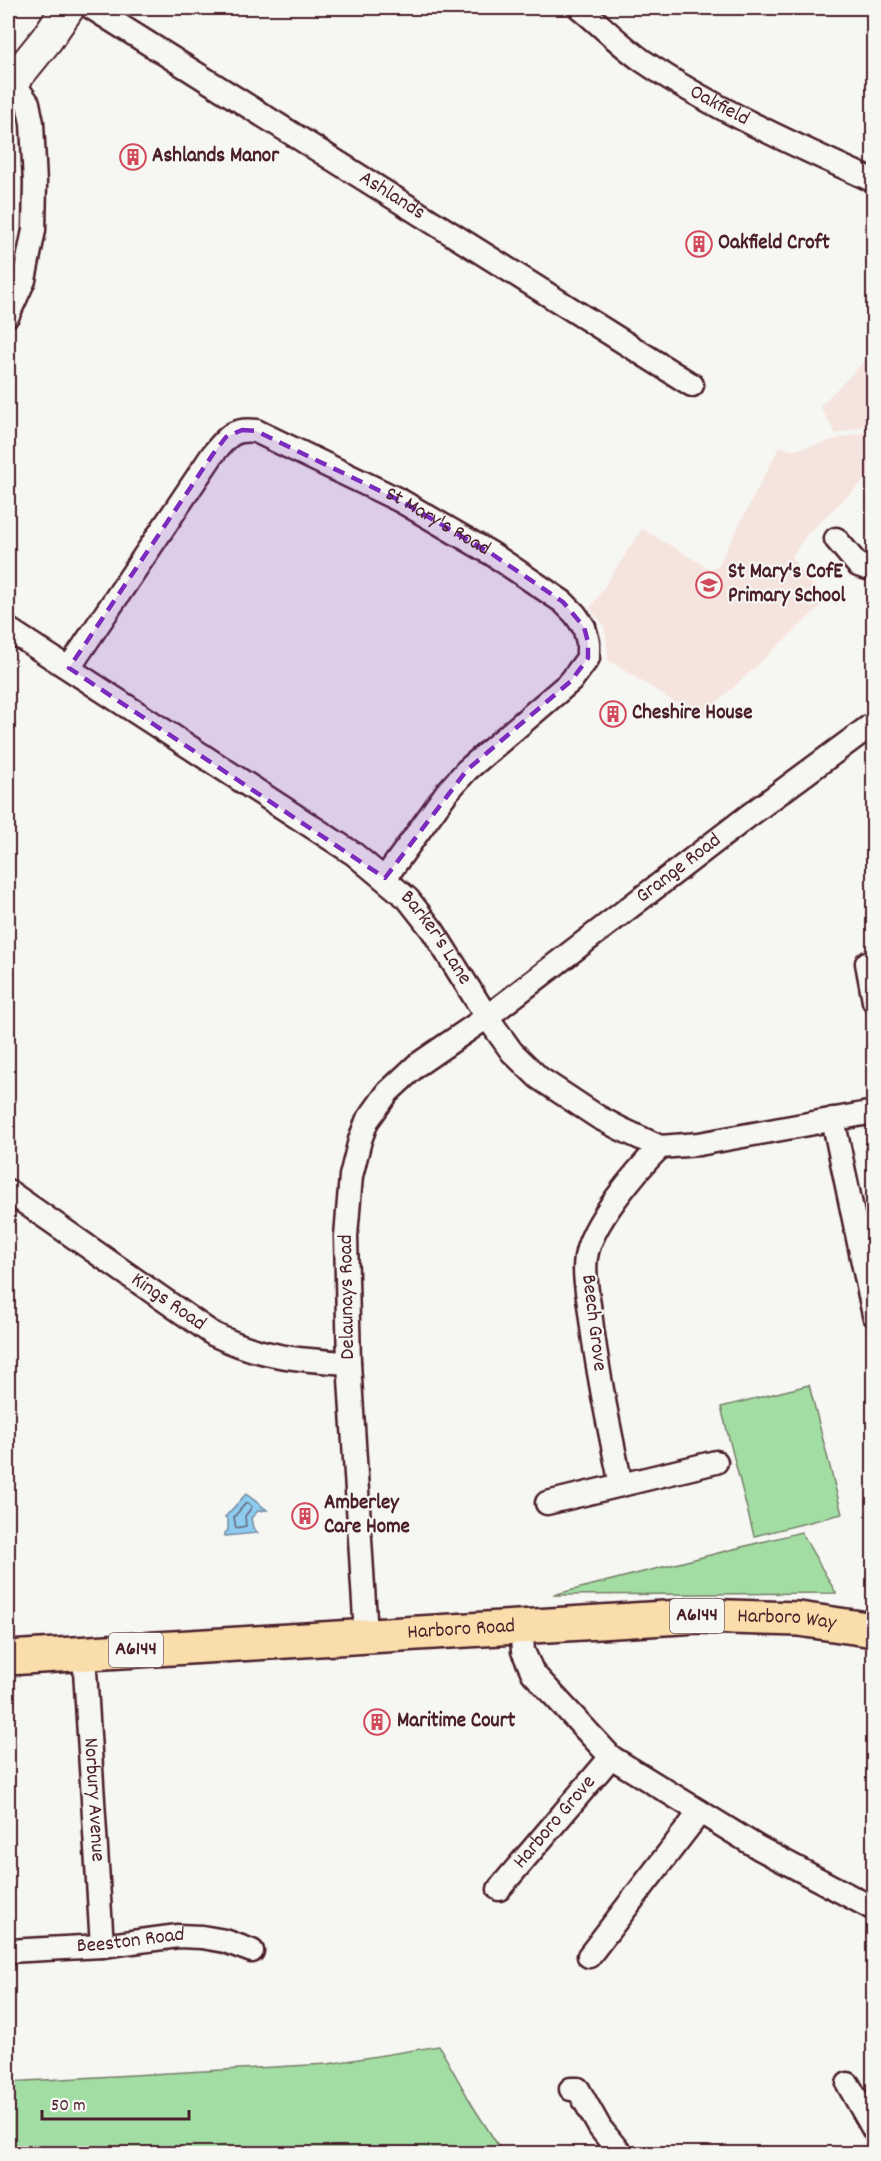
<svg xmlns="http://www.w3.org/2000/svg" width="881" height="2161" viewBox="0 0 881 2161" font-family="Dekko,sans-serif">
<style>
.built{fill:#f5e3de}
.green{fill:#a2dea4;stroke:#767e68;stroke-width:1.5}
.water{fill:#8dccee;stroke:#7287a0;stroke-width:1.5}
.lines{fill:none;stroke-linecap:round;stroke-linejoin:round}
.shore{stroke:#656479;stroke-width:1.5}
.minor-casing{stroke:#4a1f2b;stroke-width:27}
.secondary-casing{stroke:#4a1f2b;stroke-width:36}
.primary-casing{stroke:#4a1f2b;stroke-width:38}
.minor{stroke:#f6f6f2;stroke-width:22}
.secondary{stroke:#f6f6f2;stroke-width:32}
.primary{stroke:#f9deab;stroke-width:33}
.marked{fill:#7b2cbf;fill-opacity:0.2;stroke:#7b2cbf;stroke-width:4.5;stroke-dasharray:12 8;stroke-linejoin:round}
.labels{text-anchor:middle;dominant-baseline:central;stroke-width:4.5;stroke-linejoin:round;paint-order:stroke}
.shield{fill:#f6f6f2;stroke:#7e6067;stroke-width:1.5}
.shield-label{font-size:20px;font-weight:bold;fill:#4a1f2b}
.street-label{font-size:21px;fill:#4a1f2b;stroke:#f6f6f2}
.poi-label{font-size:21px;font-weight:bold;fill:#4a1f2b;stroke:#f6f6f2;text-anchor:start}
</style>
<rect width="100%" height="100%" fill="#f6f6f2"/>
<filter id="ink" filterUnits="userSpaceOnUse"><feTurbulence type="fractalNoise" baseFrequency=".0167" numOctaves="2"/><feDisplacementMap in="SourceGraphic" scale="12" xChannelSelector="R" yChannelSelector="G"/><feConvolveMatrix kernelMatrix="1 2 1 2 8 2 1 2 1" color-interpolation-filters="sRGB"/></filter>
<g filter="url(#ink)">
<g class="built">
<path d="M873 353V423L836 434 820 406Z"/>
<path d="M873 430V472L808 533 791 557 825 602 700 718 608 660 606 634 603 624 590 609 642 529 710 569 718 566 780 446 791 451Z"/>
</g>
<g class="green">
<path d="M809 1385 842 1514 754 1536 721 1407Z"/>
<path d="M801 1532 836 1593 553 1595Z"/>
<path d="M439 2046 474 2108 503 2153H8V2082L328 2064Z"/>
</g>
<path class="water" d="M246 1494 267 1510 258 1511 251 1518 253 1528 258 1533 225 1536V1533L228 1530V1520L225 1517Z"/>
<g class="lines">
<path class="shore" d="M245 1504 248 1503 252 1507 245 1516 246 1526 236 1528 234 1517Z"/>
<g class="minor-casing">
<g id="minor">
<path id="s1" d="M92 8 692 385"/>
<path id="s2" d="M580 8C601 25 620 45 643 61 712 108 797 146 874 181"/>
<path d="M8 315 24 280 34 230 35 183 32 123 28 103 13 82"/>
<path d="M836 539 858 565 867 568 874 564"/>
<path id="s3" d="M8 629 354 854 408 899 433 931 487 1017 512 1052 539 1078 598 1117 621 1129 660 1147 699 1144 874 1112"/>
<path id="s4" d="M69 668 213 454C227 437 233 428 256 431L401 501 492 554 563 602 575 614 584 627 588 642V658L571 681 467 770 447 792 385 878"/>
<path d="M867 963 874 1001"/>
<path d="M833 1119 874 1315"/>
<path id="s5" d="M8 1191 213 1334C260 1357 298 1360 349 1363"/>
<path d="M621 1485C609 1427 597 1370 590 1312 588 1295 583 1275 586 1257 591 1224 636 1171 660 1147"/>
<path d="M547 1503 716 1462"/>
<path d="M521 1625 523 1651 533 1673 611 1757 759 1848 874 1909"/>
<path id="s6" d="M366 1635 349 1363 346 1236 351 1176 360 1140 367 1121 388 1092 417 1065 487 1017 747 817 874 723"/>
<path id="s7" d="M84 1654 102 1946"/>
<path id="s8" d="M499 1889 611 1757"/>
<path id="s9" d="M8 1951 102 1946 178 1936 202 1937 225 1941 252 1951"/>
<path d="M589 1956 700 1812"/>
<path d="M848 2084 874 2130"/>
<path d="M571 2089H578L600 2128 621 2154"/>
</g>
</g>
<g class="secondary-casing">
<path id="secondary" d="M8 87 46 40 68 8"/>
</g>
<g class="primary-casing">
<g id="primary">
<path id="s10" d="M8 1658 698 1616 799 1619 874 1630"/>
</g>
</g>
<use href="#minor" class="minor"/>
<use href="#secondary" class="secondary"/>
<use href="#primary" class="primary"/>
</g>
</g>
<path class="marked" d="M242 430 256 431 401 501 492 554 563 602 584 627 588 642V658L571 681 467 770 385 878 69 668 213 454 226 437Z"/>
<defs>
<g id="building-ring" transform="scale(1.35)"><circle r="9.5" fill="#f6f6f2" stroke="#d1495b" stroke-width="1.5"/><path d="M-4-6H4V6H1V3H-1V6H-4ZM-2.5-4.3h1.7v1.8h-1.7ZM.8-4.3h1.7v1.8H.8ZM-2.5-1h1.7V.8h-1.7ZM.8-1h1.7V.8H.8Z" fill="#d1495b"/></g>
<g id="school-ring" transform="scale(1.35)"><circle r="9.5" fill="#f6f6f2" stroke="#d1495b" stroke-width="1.5"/><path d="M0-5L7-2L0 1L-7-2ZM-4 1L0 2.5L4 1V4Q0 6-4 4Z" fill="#d1495b"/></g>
</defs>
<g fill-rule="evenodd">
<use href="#building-ring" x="133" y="157"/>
<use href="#building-ring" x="699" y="244"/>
<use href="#school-ring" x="709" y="585"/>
<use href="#building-ring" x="613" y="714"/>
<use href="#building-ring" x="305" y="1516"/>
<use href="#building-ring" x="377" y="1722"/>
</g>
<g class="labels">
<g class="shield">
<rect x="670" y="1599" width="54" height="34" rx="4.5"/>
<rect x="109" y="1633" width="54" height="34" rx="4.5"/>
</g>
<g class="shield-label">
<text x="697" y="1616">A6144</text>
<text x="136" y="1650">A6144</text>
</g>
<g class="street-label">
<text stroke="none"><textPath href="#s2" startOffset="171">Oakfield</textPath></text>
<text stroke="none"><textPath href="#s1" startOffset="354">Ashlands</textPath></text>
<text stroke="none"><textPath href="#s4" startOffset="513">St Mary's Road</textPath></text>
<text stroke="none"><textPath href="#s6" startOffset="920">Grange Road</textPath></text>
<text stroke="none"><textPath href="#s3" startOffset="531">Barker's Lane</textPath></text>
<text transform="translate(348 1297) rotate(-91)">Delaunays Road</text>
<text stroke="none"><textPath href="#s5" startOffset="195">Kings Road</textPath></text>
<text transform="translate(593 1323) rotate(83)">Beech Grove</text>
<text stroke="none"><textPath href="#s10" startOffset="780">Harboro Way</textPath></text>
<text stroke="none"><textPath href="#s10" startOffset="454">Harboro Road</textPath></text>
<text stroke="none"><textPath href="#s7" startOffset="146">Norbury Avenue</textPath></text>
<text stroke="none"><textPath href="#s8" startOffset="87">Harboro Grove</textPath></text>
<text stroke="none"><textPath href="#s9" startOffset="123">Beeston Road</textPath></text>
</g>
<g class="poi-label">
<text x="152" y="157">Ashlands Manor</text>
<text x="718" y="244">Oakfield Croft</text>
<text x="728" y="573">St Mary's CofE<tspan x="728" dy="24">Primary School</tspan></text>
<text x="632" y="714">Cheshire House</text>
<text x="324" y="1504">Amberley<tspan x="324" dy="24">Care Home</tspan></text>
<text x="397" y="1722">Maritime Court</text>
</g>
</g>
<rect width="881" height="2161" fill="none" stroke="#f6f6f2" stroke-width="30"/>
<rect x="15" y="15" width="851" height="2131" fill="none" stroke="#4a1f2b" stroke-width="2" filter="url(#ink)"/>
<path d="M42 2110v9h147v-9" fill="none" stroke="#4a1f2b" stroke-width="3"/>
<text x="51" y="2110" font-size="18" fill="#4a1f2b" stroke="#f6f6f2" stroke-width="4.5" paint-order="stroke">50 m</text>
</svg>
